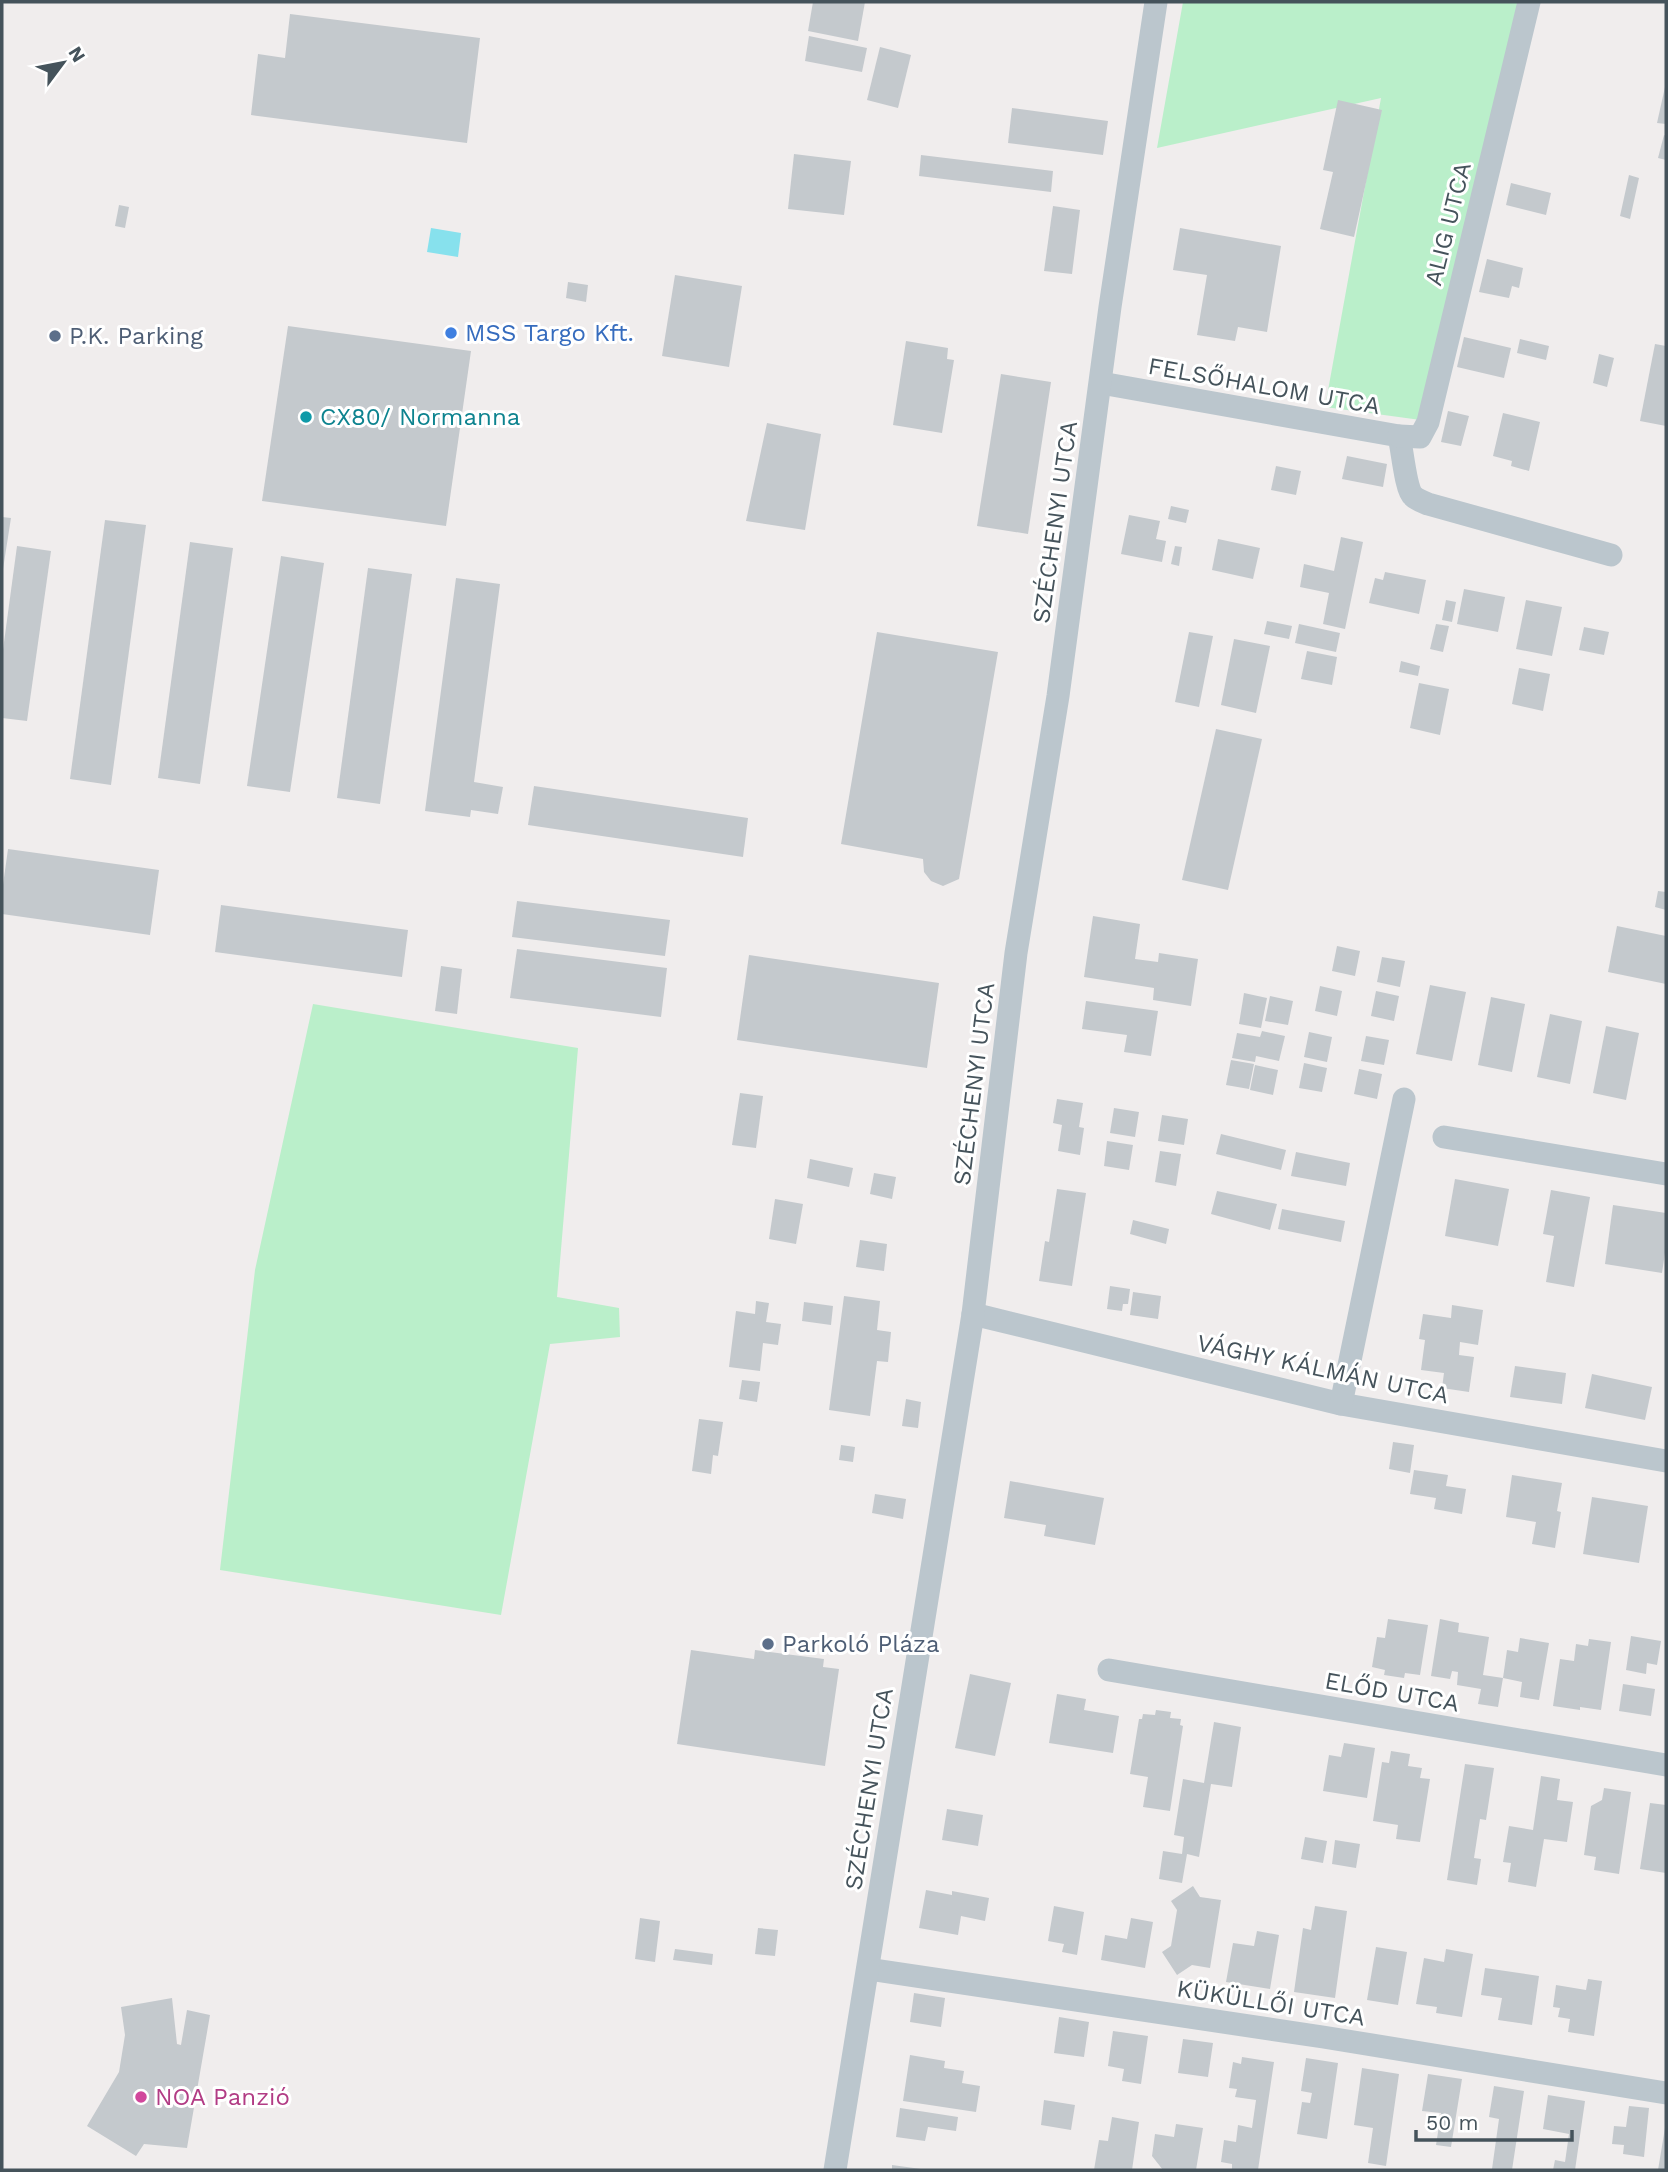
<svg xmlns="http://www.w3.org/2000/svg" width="1668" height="2172" viewBox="0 0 1668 2172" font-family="'Work Sans',sans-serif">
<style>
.green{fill:#baefca}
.water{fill:#87e1ed}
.building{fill:#c4c9cd}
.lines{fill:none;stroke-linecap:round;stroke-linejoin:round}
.minor{stroke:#bbc6cd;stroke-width:23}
.shop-dot{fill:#3f7fe0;stroke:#fff;stroke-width:2.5}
.service-dot{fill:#5c6f8a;stroke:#fff;stroke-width:2.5}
.culture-dot{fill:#0f9aa8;stroke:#fff;stroke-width:2.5}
.hotel-dot{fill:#d1479c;stroke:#fff;stroke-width:2.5}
.labels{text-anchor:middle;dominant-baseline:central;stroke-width:6;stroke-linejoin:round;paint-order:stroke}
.street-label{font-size:24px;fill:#45535b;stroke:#fff}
.shop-label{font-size:24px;fill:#366cbe;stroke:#fff;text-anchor:start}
.service-label{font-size:24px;fill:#4e5e75;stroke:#fff;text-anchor:start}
.culture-label{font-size:24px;fill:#0d838f;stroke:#fff;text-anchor:start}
.hotel-label{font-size:24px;fill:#b23c85;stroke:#fff;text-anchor:start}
</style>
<rect width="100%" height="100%" fill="#f0eded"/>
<g class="green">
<path d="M1183 2H1528L1428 421 1325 407 1381 98 1157 148Z"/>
<path d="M313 1004 578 1048 557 1297 619 1308 620 1337 550 1344 501 1615 220 1570 255 1270Z"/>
</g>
<path class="water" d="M431 228 461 233 458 257 427 252Z"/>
<g class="building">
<path d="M813 2H865L858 41 808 31Z"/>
<path d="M290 14 480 38 467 143 251 115 258 54 285 58Z"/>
<path d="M809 36 867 48 862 72 805 61Z"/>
<path d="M880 47 911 55 898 108 867 100Z"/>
<path d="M1665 87H1666V124L1657 123Z"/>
<path d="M1338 100 1382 110 1354 237 1320 229 1333 172 1323 170Z"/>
<path d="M1012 108 1108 121 1103 155 1008 143Z"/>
<path d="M1664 135 1666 136V160L1658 158Z"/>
<path d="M794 154 851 161 844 215 788 209Z"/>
<path d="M921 155 1053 171 1051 192 919 176Z"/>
<path d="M1629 175 1639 178 1630 219 1620 216Z"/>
<path d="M1511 183 1551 193 1546 215 1506 205Z"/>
<path d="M119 205 129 207 125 228 115 226Z"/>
<path d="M1053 206 1080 210 1072 274 1044 271Z"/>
<path d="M1180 228 1281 246 1267 332 1238 327 1235 341 1197 335 1207 275 1173 270Z"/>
<path d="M1487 259 1523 268 1519 288 1512 286 1509 298 1479 292Z"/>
<path d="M675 275 742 286 729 367 662 356Z"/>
<path d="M568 282 588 285 586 302 566 298Z"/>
<path d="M288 326 471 351 446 526 262 501Z"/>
<path d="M1464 337 1511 348 1504 378 1457 367Z"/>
<path d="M1520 339 1549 346 1546 360 1517 353Z"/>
<path d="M906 341 948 348 947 359 954 360 942 433 893 425Z"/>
<path d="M1655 344 1666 346V426L1640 421Z"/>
<path d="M1599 354 1614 358 1607 387 1593 383Z"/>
<path d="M1001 374 1051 382 1028 534 977 526Z"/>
<path d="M1448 411 1469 416 1461 446 1441 442Z"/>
<path d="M1503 413 1540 422 1529 471 1511 466 1512 461 1493 456Z"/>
<path d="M767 423 821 434 805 530 746 521Z"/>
<path d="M1347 456 1387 464 1383 487 1342 479Z"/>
<path d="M1276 466 1301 471 1296 495 1271 490Z"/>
<path d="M1171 506 1189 510 1186 523 1168 519Z"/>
<path d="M1129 515 1160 521 1156 539 1166 541 1162 562 1121 554Z"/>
<path d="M2 517 11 518 3 569H2Z"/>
<path d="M105 520 146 525 111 785 70 779Z"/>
<path d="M1341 537 1363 542 1345 629 1323 624 1329 593 1300 587 1304 564 1334 571Z"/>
<path d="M1218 539 1260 548 1253 579 1212 570Z"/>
<path d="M190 542 233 548 200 784 158 778Z"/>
<path d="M17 546 51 551 27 721 2 718V657Z"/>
<path d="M1175 546 1182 547 1179 566 1171 564Z"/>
<path d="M281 556 324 563 290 792 247 786Z"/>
<path d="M368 568 412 574 380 804 337 798Z"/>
<path d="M1385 572 1426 580 1419 614 1369 603 1375 578 1383 580Z"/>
<path d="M456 578 500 584 474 782 503 787 498 814 471 810 470 817 425 811Z"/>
<path d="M1464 589 1505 597 1498 632 1457 624Z"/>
<path d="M1446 600 1456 602 1452 622 1442 620Z"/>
<path d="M1526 600 1562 607 1552 656 1516 649Z"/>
<path d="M1267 621 1292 626 1289 639 1264 634Z"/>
<path d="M1299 624 1340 633 1336 652 1295 643Z"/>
<path d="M1436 624 1449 626 1443 652 1430 649Z"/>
<path d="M1584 627 1609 632 1604 655 1579 650Z"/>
<path d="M877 632 998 652 959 879 943 886 931 881 924 872 923 859 841 844Z"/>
<path d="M1189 632 1213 636 1199 707 1175 702Z"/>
<path d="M1234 639 1270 646 1256 713 1221 705Z"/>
<path d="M1307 651 1337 657 1332 685 1301 679Z"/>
<path d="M1401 661 1420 666 1418 676 1399 672Z"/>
<path d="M1519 668 1550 674 1543 711 1512 704Z"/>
<path d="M1419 683 1449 689 1440 735 1410 728Z"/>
<path d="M1216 729 1262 739 1228 890 1182 880Z"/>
<path d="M534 786 748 818 743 857 528 825Z"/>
<path d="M8 849 159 870 150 935 2 914V892Z"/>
<path d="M1658 891 1666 892V910L1655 907Z"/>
<path d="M517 901 670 920 665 956 512 937Z"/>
<path d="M221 905 408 930 402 977 215 952Z"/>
<path d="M1093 916 1140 924 1135 959 1158 962 1159 953 1198 959 1191 1006 1153 1000 1154 988 1084 977Z"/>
<path d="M1617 926 1666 936V984L1608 972Z"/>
<path d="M1337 946 1360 951 1355 976 1332 971Z"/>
<path d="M517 949 667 968 661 1017 510 998Z"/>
<path d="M749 955 939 983 927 1068 737 1040Z"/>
<path d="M1382 957 1405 961 1400 987 1377 982Z"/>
<path d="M441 966 462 969 457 1014 435 1011Z"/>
<path d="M1430 985 1466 992 1452 1061 1416 1054Z"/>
<path d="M1320 986 1342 991 1337 1016 1315 1011Z"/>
<path d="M1376 991 1399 996 1394 1021 1371 1016Z"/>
<path d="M1244 993 1267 998 1261 1028 1239 1024Z"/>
<path d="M1270 996 1293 1001 1288 1025 1265 1021Z"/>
<path d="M1491 997 1525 1004 1512 1072 1478 1065Z"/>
<path d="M1086 1001 1158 1011 1151 1056 1124 1052 1127 1035 1082 1029Z"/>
<path d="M1550 1014 1582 1021 1570 1084 1537 1077Z"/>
<path d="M1606 1026 1639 1033 1626 1100 1593 1093Z"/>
<path d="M1262 1031 1285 1036 1279 1061 1256 1056 1255 1062 1232 1058 1237 1033 1260 1037Z"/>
<path d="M1309 1032 1332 1037 1327 1062 1304 1057Z"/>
<path d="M1366 1036 1389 1040 1384 1065 1361 1061Z"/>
<path d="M1231 1060 1254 1064 1249 1089 1226 1085Z"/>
<path d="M1304 1063 1327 1068 1322 1092 1299 1088Z"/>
<path d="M1255 1065 1278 1070 1273 1095 1250 1090Z"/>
<path d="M1359 1069 1382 1074 1377 1099 1354 1094Z"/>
<path d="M740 1093 763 1096 756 1148 732 1145Z"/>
<path d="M1057 1099 1083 1103 1079 1127 1084 1128 1080 1155 1058 1151 1062 1125 1053 1123Z"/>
<path d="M1114 1108 1139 1112 1135 1137 1110 1133Z"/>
<path d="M1162 1115 1188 1119 1184 1145 1158 1141Z"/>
<path d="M1221 1134 1286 1150 1281 1170 1216 1154Z"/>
<path d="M1107 1141 1133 1145 1129 1170 1104 1166Z"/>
<path d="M1160 1151 1181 1154 1176 1186 1155 1182Z"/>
<path d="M1296 1152 1350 1163 1346 1186 1291 1176Z"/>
<path d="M810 1159 853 1168 849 1187 807 1178Z"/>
<path d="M874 1173 896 1177 892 1199 870 1194Z"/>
<path d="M1455 1179 1509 1189 1498 1246 1445 1236Z"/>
<path d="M1057 1189 1086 1193 1072 1286 1039 1281 1045 1241 1049 1242Z"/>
<path d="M1551 1190 1590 1197 1574 1287 1546 1282 1554 1236 1543 1234Z"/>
<path d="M1217 1191 1277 1204 1270 1230 1211 1214Z"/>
<path d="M775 1199 803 1204 796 1244 769 1239Z"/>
<path d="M1613 1205 1666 1213V1246L1662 1273 1605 1264Z"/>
<path d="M1282 1209 1345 1221 1341 1242 1278 1229Z"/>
<path d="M1133 1220 1169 1229 1166 1244 1130 1234Z"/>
<path d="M860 1240 887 1244 884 1271 856 1267Z"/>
<path d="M1110 1286 1130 1289 1128 1304H1123L1122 1311 1107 1309Z"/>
<path d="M1133 1292 1161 1296 1158 1319 1130 1315Z"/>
<path d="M844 1296 880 1301 877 1330 891 1332 888 1362 877 1361 870 1416 829 1410Z"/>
<path d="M756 1301 769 1303 766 1322 781 1324 778 1345 763 1343 760 1371 729 1367 736 1311 755 1314Z"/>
<path d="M804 1302 833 1306 831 1325 802 1321Z"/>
<path d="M1452 1305 1483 1310 1478 1345 1460 1342 1459 1355 1474 1357 1469 1392 1442 1388 1444 1373 1421 1370 1425 1340 1419 1339 1423 1314 1451 1318Z"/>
<path d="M1515 1366 1566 1373 1562 1404 1510 1397Z"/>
<path d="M1592 1374 1652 1387 1645 1420 1585 1408Z"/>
<path d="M742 1380 760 1382 757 1402 739 1399Z"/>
<path d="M906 1399 921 1402 918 1428 902 1426Z"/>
<path d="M699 1419 723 1422 718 1456 713 1455 711 1474 692 1471Z"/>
<path d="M1393 1442 1414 1445 1410 1473 1389 1469Z"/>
<path d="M841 1445 855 1447 853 1462 839 1460Z"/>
<path d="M1414 1470 1448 1475 1446 1486 1466 1489 1462 1514 1434 1509 1436 1498 1410 1494Z"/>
<path d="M1512 1475 1562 1483 1557 1511 1561 1512 1555 1548 1532 1544 1536 1522 1506 1517Z"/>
<path d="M1010 1481 1104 1498 1095 1545 1044 1536 1046 1525 1004 1518Z"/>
<path d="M875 1494 906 1499 903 1519 872 1513Z"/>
<path d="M1592 1497 1648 1506 1639 1563 1583 1554Z"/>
<path d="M1388 1619 1428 1625 1420 1675 1405 1673 1404 1678 1384 1675 1385 1670 1372 1667 1377 1637 1385 1638Z"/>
<path d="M1440 1619 1459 1623 1458 1632 1489 1637 1483 1675 1503 1678 1498 1707 1478 1704 1481 1689 1457 1685 1458 1672 1452 1671 1450 1679 1431 1676Z"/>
<path d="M1631 1636 1661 1641 1657 1665 1647 1663 1646 1674 1626 1670Z"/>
<path d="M1520 1638 1549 1643 1539 1700 1520 1697 1522 1682 1503 1678 1507 1650 1518 1652Z"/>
<path d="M1589 1639 1611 1642 1601 1710 1580 1707V1710L1553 1706 1560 1659 1574 1661 1576 1644 1588 1646Z"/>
<path d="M691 1650 754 1659 755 1650 824 1659 823 1667 839 1669 825 1766 677 1744Z"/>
<path d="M970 1674 1011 1683 995 1756 955 1748Z"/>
<path d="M1623 1684 1655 1689 1651 1716 1619 1711Z"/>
<path d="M1057 1694 1086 1699 1084 1710 1119 1716 1113 1753 1049 1743Z"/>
<path d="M1156 1710 1171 1712 1170 1718 1181 1719 1180 1725 1183 1726 1170 1811 1143 1807 1148 1777 1130 1774 1139 1719H1142L1143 1714 1155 1715Z"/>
<path d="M1214 1722 1241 1727 1232 1787 1211 1784 1199 1857 1187 1854 1182 1883 1159 1879 1163 1851 1182 1854 1184 1837 1174 1835 1183 1779 1204 1783Z"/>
<path d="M1344 1743 1375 1748 1367 1798 1323 1791 1329 1755 1341 1757Z"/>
<path d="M1391 1751 1410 1754 1408 1766 1422 1768 1420 1778 1430 1779 1420 1842 1396 1839 1398 1825 1373 1821 1382 1762 1389 1763Z"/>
<path d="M1465 1764 1494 1768 1486 1820 1480 1819 1474 1858 1481 1859 1477 1885 1447 1880Z"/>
<path d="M1541 1776 1560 1779 1557 1800 1573 1802 1567 1842 1544 1839 1536 1887 1508 1882 1511 1863 1503 1862 1509 1826 1533 1830Z"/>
<path d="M1604 1788 1631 1792 1619 1874 1594 1870 1596 1857 1584 1855 1591 1806 1602 1800Z"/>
<path d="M1650 1803 1666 1805V1873L1640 1869Z"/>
<path d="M947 1809 983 1815 978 1846 942 1840Z"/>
<path d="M1305 1837 1327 1841 1323 1863 1301 1859Z"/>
<path d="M1335 1840 1360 1844 1356 1868 1332 1864Z"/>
<path d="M1193 1886 1200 1897 1221 1900 1210 1968 1192 1965 1177 1975 1162 1952 1171 1946 1177 1910 1171 1901Z"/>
<path d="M926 1890 952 1895V1891L989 1898 985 1921 961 1916 958 1935 919 1928Z"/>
<path d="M1054 1906 1084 1912 1077 1955 1062 1952 1064 1944 1048 1941Z"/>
<path d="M1315 1906 1347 1911 1335 1998 1294 1992 1303 1928 1311 1930Z"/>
<path d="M640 1918 660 1921 655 1962 635 1959Z"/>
<path d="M1131 1918 1153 1922 1145 1968 1101 1960 1105 1935 1127 1939Z"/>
<path d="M758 1928 778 1930 775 1956 755 1954Z"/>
<path d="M1257 1931 1279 1935 1270 1989 1226 1982 1233 1943 1254 1946Z"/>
<path d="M1376 1947 1407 1952 1398 2005 1367 2000Z"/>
<path d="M675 1949 713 1954 712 1965 673 1960Z"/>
<path d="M1446 1949 1473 1954 1462 2017 1436 2013 1437 2007 1416 2004 1424 1958 1444 1962Z"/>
<path d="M1485 1968 1539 1976 1532 2025 1498 2020 1502 1998 1481 1995Z"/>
<path d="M1588 1979 1602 1981 1594 2036 1568 2032 1570 2019 1558 2017 1560 2008 1553 2007 1556 1985 1586 1990Z"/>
<path d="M914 1993 945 1998 941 2027 910 2022Z"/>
<path d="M172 1998 177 2044 181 2045 187 2010 210 2015 187 2148 144 2144 136 2156 87 2126 119 2072 125 2035 121 2007Z"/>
<path d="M1059 2017 1089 2022 1084 2057 1054 2053Z"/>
<path d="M1113 2031 1148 2036 1141 2084 1122 2081 1124 2069 1108 2066Z"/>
<path d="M1183 2039 1213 2043 1208 2077 1178 2073Z"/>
<path d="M910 2055 945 2061 944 2068 964 2071 962 2083 980 2086 976 2112 903 2101Z"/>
<path d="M1242 2057 1274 2062 1258 2170 1232 2169V2164L1221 2162 1224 2140 1236 2142 1238 2125 1252 2128 1256 2100 1235 2097 1237 2089 1229 2088 1233 2062 1241 2064Z"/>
<path d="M1306 2058 1338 2063 1327 2139 1297 2134 1302 2102 1310 2103 1312 2093 1301 2091Z"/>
<path d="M1362 2068 1399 2074 1386 2166 1368 2163 1373 2128 1354 2125Z"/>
<path d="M1428 2074 1462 2079 1451 2147 1436 2145 1441 2113 1422 2111Z"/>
<path d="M1494 2086 1524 2091 1512 2170 1492 2169 1499 2119 1489 2117Z"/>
<path d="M1548 2095 1585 2101 1575 2170H1553L1555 2160 1565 2162 1569 2134 1543 2129Z"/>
<path d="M1044 2100 1075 2105 1071 2130 1041 2125Z"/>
<path d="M1629 2106 1649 2108 1644 2157 1623 2154 1624 2145 1612 2144 1614 2126 1626 2127Z"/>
<path d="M900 2108 958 2117 956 2131 928 2127 925 2141 896 2137Z"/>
<path d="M1112 2117 1139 2122 1132 2170H1094L1099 2140 1108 2141Z"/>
<path d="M1176 2124 1203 2128 1196 2170H1163L1152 2156 1155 2134 1174 2137Z"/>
<path d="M1665 2128 1666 2170H1658Z"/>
<path d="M892 2165 921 2169V2170H892Z"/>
</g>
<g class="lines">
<g class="minor">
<path d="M1101 383 1399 436C1402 448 1406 491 1413 496 1417 500 1423 502 1428 504L1611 555"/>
<path d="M1399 436 1420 437 1428 422 1529 2"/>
<path d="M1444 1137 1666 1174"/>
<path d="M973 1314 1341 1404 1666 1461"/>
<path d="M1341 1404 1404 1099"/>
<path d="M1109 1670 1666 1765"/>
<path d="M868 1969 1323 2037 1666 2093"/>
<path d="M835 2170 973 1314 1016 953 1058 696 1110 307 1156 2"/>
</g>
</g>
<circle class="shop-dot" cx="451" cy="333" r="7"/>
<g class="service-dot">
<circle cx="55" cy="336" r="7"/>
<circle cx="768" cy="1644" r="7"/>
</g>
<circle class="culture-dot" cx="306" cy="417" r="7"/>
<circle class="hotel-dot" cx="141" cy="2097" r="7"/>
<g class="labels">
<g class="street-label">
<text transform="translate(1448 224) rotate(-76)">ALIG UTCA</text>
<text transform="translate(1264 386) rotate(10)">FELSŐHALOM UTCA</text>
<text transform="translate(1055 522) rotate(-82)">SZÉCHENYI UTCA</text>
<text transform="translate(974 1084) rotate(-83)">SZÉCHENYI UTCA</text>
<text transform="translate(1323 1369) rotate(12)">VÁGHY KÁLMÁN UTCA</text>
<text transform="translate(1392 1692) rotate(10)">ELŐD UTCA</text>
<text transform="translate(869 1789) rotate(-81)">SZÉCHENYI UTCA</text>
<text transform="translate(1271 2003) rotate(9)">KÜKÜLLŐI UTCA</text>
</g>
<g class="shop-label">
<text x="465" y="333">MSS Targo Kft.</text>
</g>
<g class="service-label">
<text x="69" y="336">P.K. Parking</text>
<text x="782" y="1644">Parkoló Pláza</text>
</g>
<g class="culture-label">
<text x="320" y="417">CX80/ Normanna</text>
</g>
<g class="hotel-label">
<text x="155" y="2097">NOA Panzió</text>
</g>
</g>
<rect width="1668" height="2172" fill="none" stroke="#45535b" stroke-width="7"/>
<g transform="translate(63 63) rotate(58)" stroke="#ffffff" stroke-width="5" paint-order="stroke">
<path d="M0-5L12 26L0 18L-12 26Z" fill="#45535b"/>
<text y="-10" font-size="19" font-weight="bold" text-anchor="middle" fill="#45535b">N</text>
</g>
<path d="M1416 2130v10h156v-10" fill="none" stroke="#45535b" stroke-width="3.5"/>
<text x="1426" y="2130" font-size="21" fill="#45535b" stroke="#ffffff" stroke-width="5" paint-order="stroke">50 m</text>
</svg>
